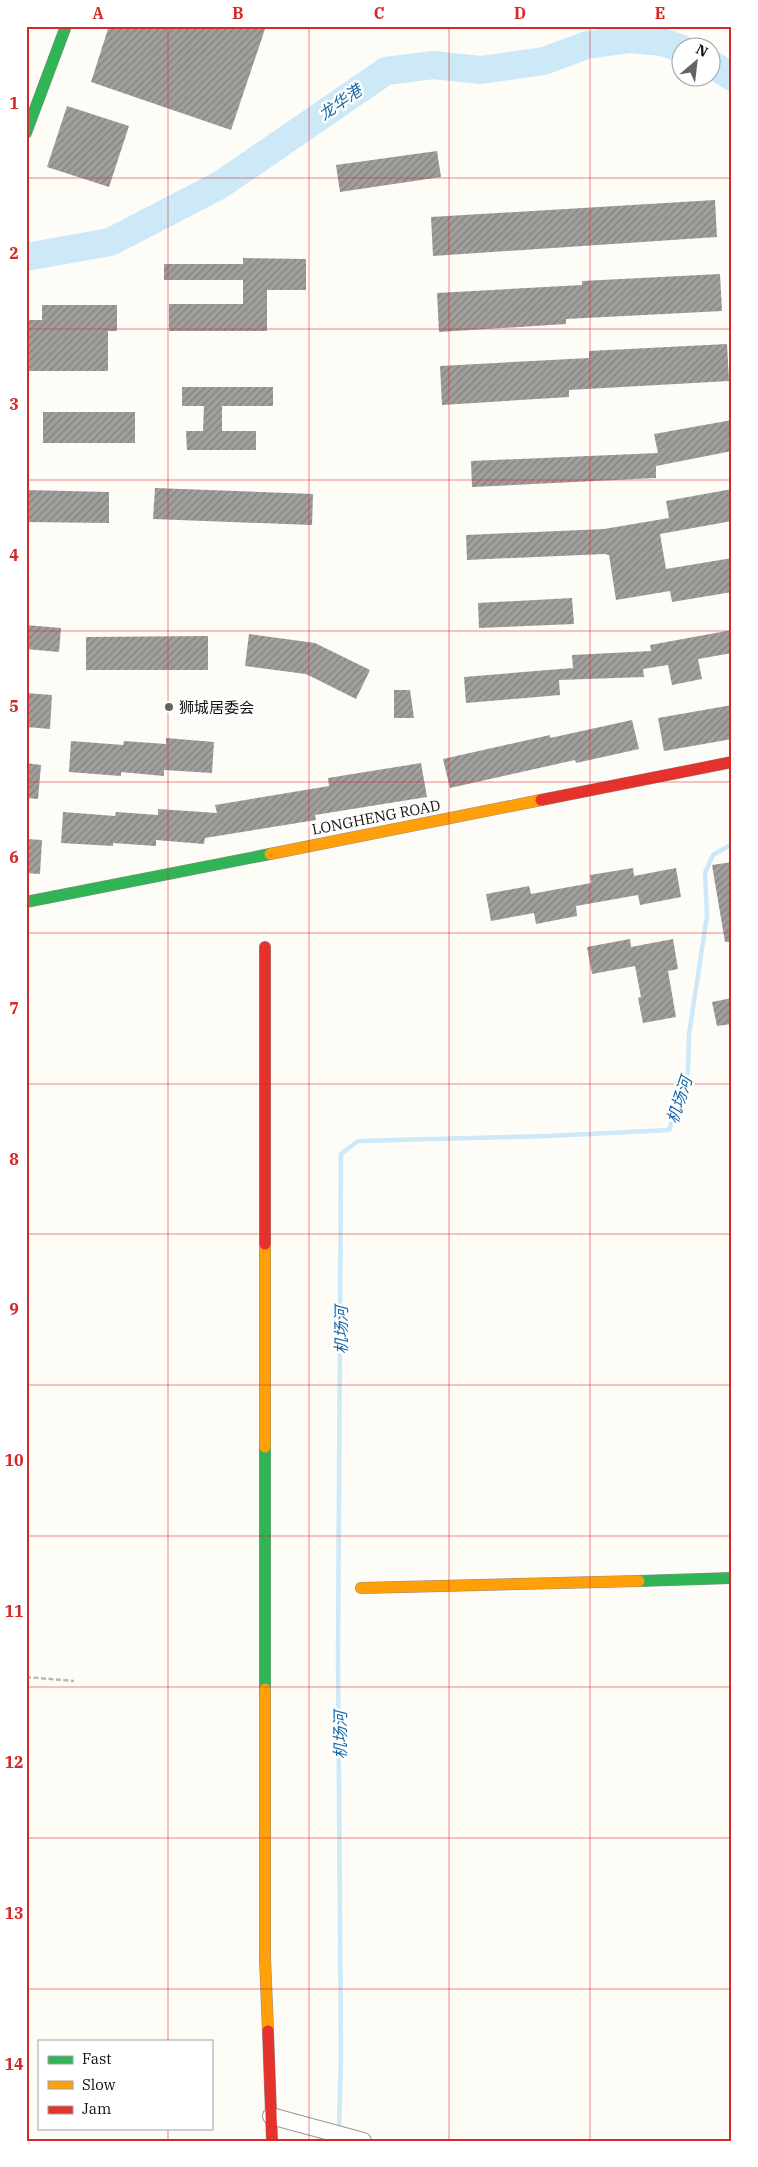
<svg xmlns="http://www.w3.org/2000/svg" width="758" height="2167" viewBox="0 0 758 2167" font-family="'IBM Plex Serif','Noto Sans SC',serif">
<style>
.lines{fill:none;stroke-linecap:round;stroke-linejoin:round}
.stream{stroke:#cde8f7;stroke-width:4.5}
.river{stroke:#cde8f7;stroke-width:28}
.building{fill:url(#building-hatch)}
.street-casing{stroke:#979795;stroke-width:18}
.fast-casing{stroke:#8e8d8b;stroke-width:12}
.slow-casing{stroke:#8e8d8b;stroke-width:12}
.jam-casing{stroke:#8e8d8b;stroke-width:12}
.path{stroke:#b9b9b8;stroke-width:2.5;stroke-dasharray:5 2.5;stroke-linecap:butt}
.street{stroke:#fffffe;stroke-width:16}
.fast{stroke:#30b455;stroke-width:11}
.slow{stroke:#ff9f0a;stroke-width:11}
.jam{stroke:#e5322d;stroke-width:11}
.grid{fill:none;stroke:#d62828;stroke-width:1;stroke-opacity:0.55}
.poi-dot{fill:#646362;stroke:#fff;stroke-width:2}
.labels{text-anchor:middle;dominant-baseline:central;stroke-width:5;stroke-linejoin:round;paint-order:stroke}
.poi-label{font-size:15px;fill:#111;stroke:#fff;text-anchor:start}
.street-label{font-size:15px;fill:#111;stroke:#fff}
.water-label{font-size:16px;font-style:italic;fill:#1768a6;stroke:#fff}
.neatline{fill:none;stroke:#d62828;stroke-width:2}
.grid-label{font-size:16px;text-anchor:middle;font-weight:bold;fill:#d62828}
</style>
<defs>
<pattern id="building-hatch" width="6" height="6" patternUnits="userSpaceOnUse" patternTransform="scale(1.25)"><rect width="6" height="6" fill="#a19f9c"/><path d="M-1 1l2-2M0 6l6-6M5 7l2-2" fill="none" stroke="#82807e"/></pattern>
</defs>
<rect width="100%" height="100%" fill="#fdfcf7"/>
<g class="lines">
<path class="stream" d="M339 2130 341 2057 338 1658 341 1154 358 1141 548 1136 669 1130 688 1071 689 1034 707 916 705 873 713 855 732 844"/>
<g class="river">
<path d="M710 63 732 77"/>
<path d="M26 257 110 242 220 185 386 71 433 65 481 70 544 61 587 45 631 39 662 42 680 48"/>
</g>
</g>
<g class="building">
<path d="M109 26H266L231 130 91 82Z"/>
<path d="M67 106 129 126 109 187 47 167Z"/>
<path d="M437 151 441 177 340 192 336 165Z"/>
<path d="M715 200 717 237 433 256 431 217Z"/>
<path d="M243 258 306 259V290H267V331H169V304H243V280H164V264H243Z"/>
<path d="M720 274 722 311 566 319V324L439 332 437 293 582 285V281Z"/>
<path d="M42 305H117V331H108V371H26V320H42Z"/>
<path d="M727 344 729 381 569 390V397L442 405 440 366 589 358V351Z"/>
<path d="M182 387H273V406H222V431H256V450H187L186 431H203L204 406H182Z"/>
<rect x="43" y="412" width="92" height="31"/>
<path d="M732 420V451L656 466V478L472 487 471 461 658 453 654 434Z"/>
<path d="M155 488 313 494 312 525 153 519Z"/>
<path d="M732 489V521L660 534 666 569 732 558V592L672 602 670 591 616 600 609 555 604 554 467 560 466 535 604 529 669 518 666 501Z"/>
<path d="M26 490 109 492V523L26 522Z"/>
<path d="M572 598 574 624 479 628 478 603Z"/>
<path d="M26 625 61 628 59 652 26 649Z"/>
<path d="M732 630V653L698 659 702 679 672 685 668 665 643 669 644 677 559 680 560 695 466 703 464 677 573 668 572 655 651 651 650 645Z"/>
<path d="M249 634 315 643 370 670 356 699 306 674 245 666Z"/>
<path d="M208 636V670H86V637Z"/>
<path d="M394 690H410L414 718H394Z"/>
<path d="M26 693 52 695 50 729 26 727Z"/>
<path d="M732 705V739L664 751 658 718Z"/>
<path d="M632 720 639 749 576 763 575 760 450 788 443 759 550 735V738Z"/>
<path d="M166 738 214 742 212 773 164 770V776L121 772V776L69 772 71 741 123 745 124 741 166 744Z"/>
<path d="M26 763 41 765 38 799 26 798Z"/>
<path d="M421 763 427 797 315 815 316 820 205 838 204 844 156 840V846L113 843V846L61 843 63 812 115 816 116 812 158 815V809L217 813 215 805 329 786 328 778Z"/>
<path d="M26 839 42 840 40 874 26 873Z"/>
<path d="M732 862V942H725L712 865Z"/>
<path d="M633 868 634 876 676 868 681 897 640 905 638 895 576 906 577 916 536 924 534 913 491 921 486 894 529 886 531 894 591 883 590 875Z"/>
<path d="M630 939 631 947 673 939 678 969 668 971 676 1017 643 1023 638 998 641 997 635 966 592 974 587 947Z"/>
<path d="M732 998V1024L717 1026 712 1002Z"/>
</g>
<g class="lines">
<g class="street-casing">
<path id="street" d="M271 2116 363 2141"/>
</g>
<g class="fast-casing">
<g id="fast">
<path d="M26 133 66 26"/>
<path d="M26 902 270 854"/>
<path d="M265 1447V1689"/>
<path d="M639 1581 732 1578"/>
</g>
</g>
<g class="slow-casing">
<g id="slow">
<path d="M270 854 541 800"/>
<path d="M265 1244V1447"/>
<path d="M361 1588 639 1581"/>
<path d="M265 1689V1958L268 2031"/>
</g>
</g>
<g class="jam-casing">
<g id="jam">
<path d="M541 800 732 762"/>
<path d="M265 947V1244"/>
<path d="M268 2031 272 2141"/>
</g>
</g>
<path class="path" d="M26 1677 74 1681"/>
<use href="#street" class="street"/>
<use href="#fast" class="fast"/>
<use href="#slow" class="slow"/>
<use href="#jam" class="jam"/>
</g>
<path class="grid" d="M168 26V2041M309 26V2141M449 26V2141M590 26V2141M26 178H732M26 329H732M26 480H732M26 631H732M26 782H732M26 933H732M26 1084H732M26 1234H732M26 1385H732M26 1536H732M26 1687H732M26 1838H732M26 1989H732M168 2128V2141"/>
<circle class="poi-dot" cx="169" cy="707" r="5"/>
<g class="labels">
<g class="poi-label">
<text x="179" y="707">狮城居委会</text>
</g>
<g class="street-label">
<text transform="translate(376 817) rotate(-11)">LONGHENG ROAD</text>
</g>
<g class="water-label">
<text transform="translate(340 102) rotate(-35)">龙华港</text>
<text transform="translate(679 1100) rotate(-72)">机场河</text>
<text transform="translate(341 1330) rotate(-90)">机场河</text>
<text transform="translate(340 1735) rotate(-90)">机场河</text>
</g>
</g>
<rect width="758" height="2167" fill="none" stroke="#ffffff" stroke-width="55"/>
<rect x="38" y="2040" width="175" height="90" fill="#ffffff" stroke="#a0a0a0"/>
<rect x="48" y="2056" width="25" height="8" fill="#30b455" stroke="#a0a0a0"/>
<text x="82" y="2064" font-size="15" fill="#111111">Fast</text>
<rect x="48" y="2081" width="25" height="8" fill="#ff9f0a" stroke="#a0a0a0"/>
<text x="82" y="2090" font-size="15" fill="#111111">Slow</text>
<rect x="48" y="2106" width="25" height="8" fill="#e5322d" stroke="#a0a0a0"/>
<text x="82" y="2114" font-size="15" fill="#111111">Jam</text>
<g transform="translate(696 62) rotate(28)"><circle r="24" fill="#ffffff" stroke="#a0a0a0"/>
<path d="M0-4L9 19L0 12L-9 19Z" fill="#646362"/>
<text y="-8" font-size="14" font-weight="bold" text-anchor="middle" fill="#111111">N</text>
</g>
<rect x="28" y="28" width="702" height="2112" class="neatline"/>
<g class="grid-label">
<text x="98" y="19">A</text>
<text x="238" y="19">B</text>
<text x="379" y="19">C</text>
<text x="520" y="19">D</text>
<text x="660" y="19">E</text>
<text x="14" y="109">1</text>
<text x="14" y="259">2</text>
<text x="14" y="410">3</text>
<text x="14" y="561">4</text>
<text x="14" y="712">5</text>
<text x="14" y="863">6</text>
<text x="14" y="1014">7</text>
<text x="14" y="1165">8</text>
<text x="14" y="1315">9</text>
<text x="14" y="1466">10</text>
<text x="14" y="1617">11</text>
<text x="14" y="1768">12</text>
<text x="14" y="1919">13</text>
<text x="14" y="2070">14</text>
</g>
</svg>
